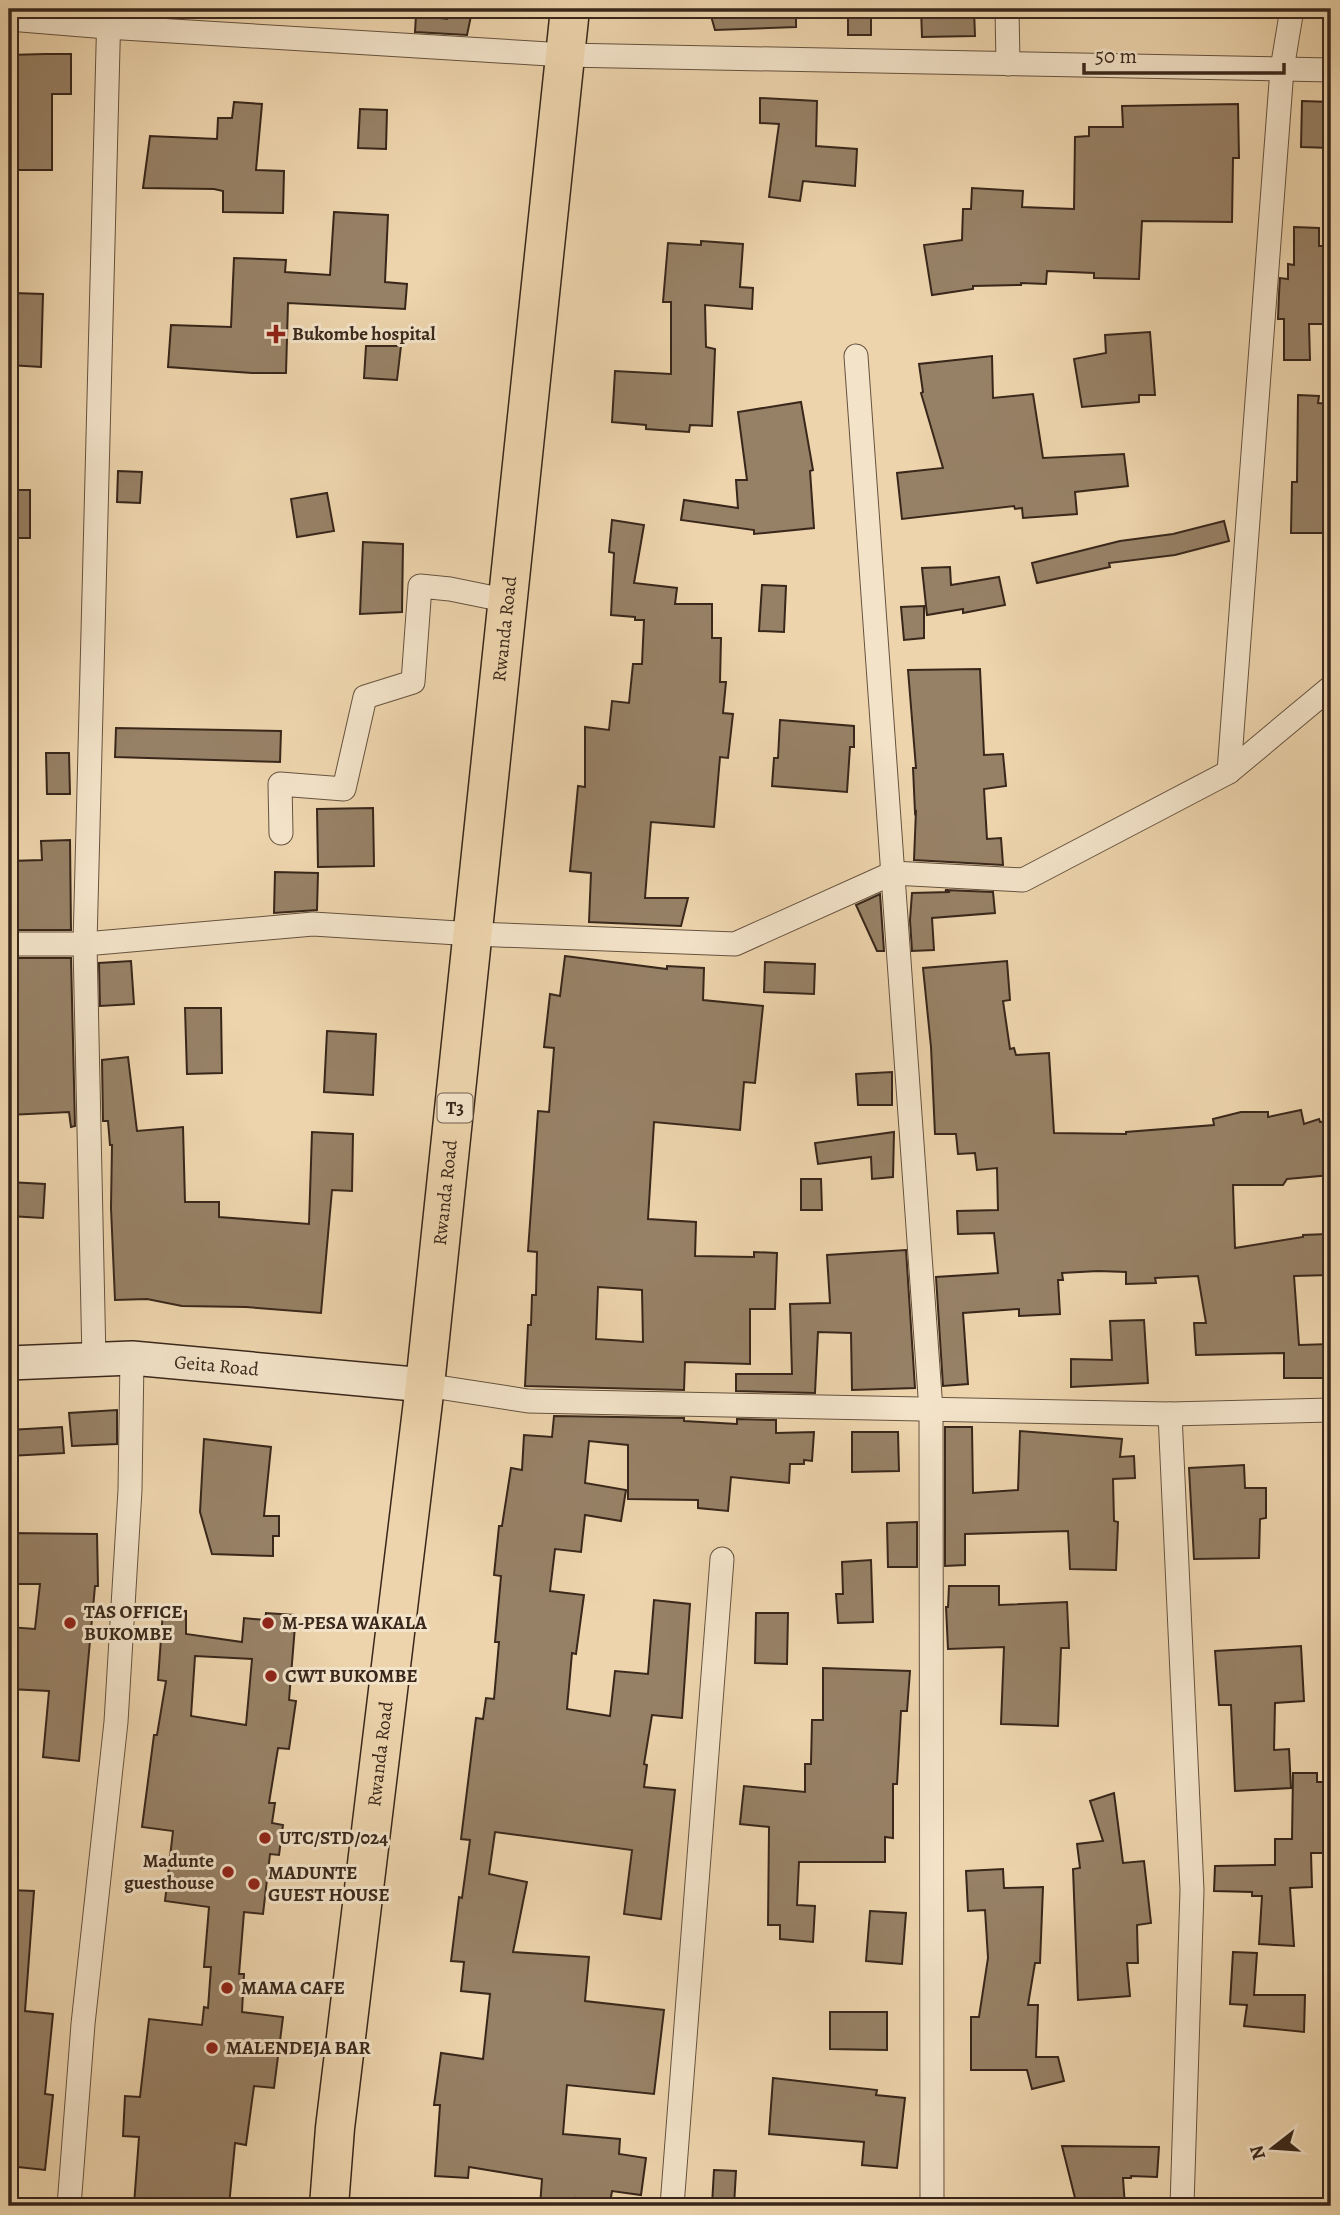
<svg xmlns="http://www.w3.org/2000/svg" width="1340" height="2215" viewBox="0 0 1340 2215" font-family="Alegreya,serif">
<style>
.building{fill:#978166;stroke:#39271b;stroke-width:2;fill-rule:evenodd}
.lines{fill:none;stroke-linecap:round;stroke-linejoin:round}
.minor-casing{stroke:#66523f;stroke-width:25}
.secondary-casing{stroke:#39271b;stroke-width:36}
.trunk-casing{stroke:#39271b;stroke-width:41}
.minor{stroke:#f3e3c9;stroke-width:23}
.secondary{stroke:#f3e3c9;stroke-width:33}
.trunk{stroke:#edd4ac;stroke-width:38}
.poi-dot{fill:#8f2418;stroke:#f3e3c9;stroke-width:2.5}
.labels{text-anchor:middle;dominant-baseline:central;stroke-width:6;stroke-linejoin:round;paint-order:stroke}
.shield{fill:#f3e3c9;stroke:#715f4f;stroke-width:2}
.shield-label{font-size:18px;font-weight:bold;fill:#39271b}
.poi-label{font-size:19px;font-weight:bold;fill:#39271b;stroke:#f3e3c9;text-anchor:start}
.street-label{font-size:19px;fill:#39271b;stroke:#f3e3c9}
</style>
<rect width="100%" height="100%" fill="#edd4ac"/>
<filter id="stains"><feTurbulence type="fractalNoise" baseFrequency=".00286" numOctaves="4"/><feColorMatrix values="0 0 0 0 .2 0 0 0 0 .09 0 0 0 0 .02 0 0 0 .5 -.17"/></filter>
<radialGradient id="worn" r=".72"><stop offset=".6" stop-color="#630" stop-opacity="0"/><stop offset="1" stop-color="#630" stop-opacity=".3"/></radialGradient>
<g class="building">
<path d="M709 9H796V27L715 30Z"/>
<rect x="848" y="9" width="23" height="26"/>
<path d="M921 9H974L975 36 922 37Z"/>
<path d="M449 11 471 16 467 35 415 32 416 15 447 19Z"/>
<path d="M45 54H71V94H52V170H16V142H9V55Z"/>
<path d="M760 98 817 101 816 146 857 149 855 186 803 181 800 201 769 197 779 124 760 123Z"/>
<path d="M1302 101 1331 102V148L1301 147Z"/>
<path d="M234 102 262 104 256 170 284 171 283 213 223 212V191L214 189 143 188 150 136 217 139 218 118H232Z"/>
<path d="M1238 104 1239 158H1233L1232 222 1142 221 1139 279 1094 278V273L1047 271 1046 284 1021 283V285L973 286V289L932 295 924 245 962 240 963 209H971L972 188 1023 191 1022 207 1074 209 1075 137 1089 136V127H1123L1122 106Z"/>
<path d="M360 109 387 110 386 149 358 148Z"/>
<path d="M334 212 388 215 385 282 407 284 405 309 288 303 286 373H252L168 367 171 325 231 327 234 258 286 260 285 272 330 275Z"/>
<path d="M1294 227 1319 228V246H1331V324H1309L1310 360H1284V319H1278L1279 294 1280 278 1288 279V264L1294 265Z"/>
<path d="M701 241 743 244 740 287 753 288 752 309 705 305 706 347 715 349 712 426 690 425 689 432 646 429V425L612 422 615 371 671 374V302H663L668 243 701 245Z"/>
<path d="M14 293 43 294 41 367 9 365V329H13Z"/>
<path d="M1150 332 1155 395H1139V402L1082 407 1074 359 1106 353 1105 335Z"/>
<path d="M366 346H401L397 380 364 378Z"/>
<path d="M992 356 993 398 1033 394 1043 458 1124 454 1128 486 1075 492 1077 514 1023 518 1022 508 1015 509 1014 506 902 519 897 473 943 468 921 393 923 392 919 364Z"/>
<path d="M1298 395 1319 396 1318 403 1331 404V533H1291L1292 482H1297Z"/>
<path d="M801 402 813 470 810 471 814 528 754 534V530L681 520 684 500 738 508 736 480H747L738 412Z"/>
<path d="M118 471 142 472 140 503 117 502Z"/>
<rect x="9" y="490" width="21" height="48"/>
<path d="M327 493 334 531 297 537 291 499Z"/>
<path d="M612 520 644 525 634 583 677 588 675 604H712V638H721L720 682H726L723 713 733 714 728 758 720 757 714 827 651 822 645 898H688L681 926 589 922 591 873 570 871 578 786 585 787V727L609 730 612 701 629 703 633 664H642L644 620H635V617L611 615 614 553 609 552Z"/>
<path d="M1224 521 1229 541 1175 555 1109 563 1110 567 1037 583 1032 563 1120 541 1173 534Z"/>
<path d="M363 542 403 544 402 612 360 614Z"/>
<path d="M950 567 951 585 999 577 1005 605 963 613V609L927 615 922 568Z"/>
<path d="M762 585 786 586 784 632 759 631Z"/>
<path d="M924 606V638L904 640 901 607Z"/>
<path d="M980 669 984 755 1003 754 1006 786 984 789 987 839 1001 838 1003 865 914 860 916 810 915 812 913 768H916L908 670Z"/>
<path d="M780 720 854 726V747H850L847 792 772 786 774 758H778Z"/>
<path d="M116 728 281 731 280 762 115 757Z"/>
<path d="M46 753H69L70 794H47Z"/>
<path d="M373 808 374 866 318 867 317 809Z"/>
<path d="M70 840 71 930H9V861L42 860 41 841Z"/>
<path d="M275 872 318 873 317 910 274 913Z"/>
<path d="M945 890 993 892 995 913 932 918 934 950 912 951 910 920 912 893 950 892Z"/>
<path d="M880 894 884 951H877L856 905Z"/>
<path d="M565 956 667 969V966L704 968 703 1000 763 1006 755 1083 744 1082 740 1130 654 1122 648 1219 696 1222 695 1256 754 1257V1252L777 1253 775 1309H750V1364L685 1362 684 1390 525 1386 528 1325H531L532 1295H536L537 1252 528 1251 538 1111 549 1112 554 1048 544 1047 550 994 560 996ZM598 1287 642 1290 643 1342 596 1339Z"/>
<path d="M9 958H71L75 1126 71 1127 69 1112 9 1115Z"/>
<path d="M131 961 134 1004 100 1006 99 963Z"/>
<path d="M1007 961 1010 1000 1003 1001 1010 1049 1014 1048 1016 1055 1049 1053 1054 1133 1126 1134V1132L1214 1125 1213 1119 1241 1112H1268V1117L1301 1110 1304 1124 1319 1119 1320 1122 1331 1121V1175L1287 1179 1283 1185H1233L1235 1248 1303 1237V1235L1327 1234 1329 1275 1294 1276 1299 1345 1331 1344V1378H1284V1353L1196 1355 1194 1323H1206L1198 1276 1155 1278 1156 1283 1126 1284V1272L1098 1271 1062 1273 1063 1280H1058L1060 1314 1019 1316V1309L963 1313 968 1384 943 1386 936 1277 998 1273 994 1233 958 1234 957 1211 998 1210 997 1168 977 1170 975 1153 958 1154 956 1134H935L931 1047 923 968Z"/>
<path d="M765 962 815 964 814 994 764 992Z"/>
<path d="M185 1008H221L222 1073 187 1074Z"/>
<path d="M327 1031 376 1034 373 1095 324 1092Z"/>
<path d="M128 1057 137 1131 183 1127 185 1202H219V1217L309 1224 312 1132 353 1134 352 1191 332 1190 321 1313 246 1307 182 1306 147 1299 115 1300 111 1208 112 1145H110L108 1121H103L102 1060Z"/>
<path d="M892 1072V1105H858L856 1074Z"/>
<path d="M894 1132 893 1177 872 1179 871 1157 818 1164 815 1143Z"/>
<path d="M801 1179H821L822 1210H801Z"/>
<path d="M9 1182 45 1184 43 1218 9 1216Z"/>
<path d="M906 1250 915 1388 852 1390 851 1333 818 1332 815 1393 736 1391V1374H792L790 1304 830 1303 827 1255Z"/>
<path d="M1144 1320 1148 1383 1071 1387V1359L1112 1360 1110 1321Z"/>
<path d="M117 1410V1444L72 1446 69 1413Z"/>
<path d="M554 1416 684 1418V1421L737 1424V1419L776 1420V1433L814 1432 812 1461 804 1460V1464H790L789 1483 731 1477 728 1511 698 1508V1500L628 1499V1445L589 1441 585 1483 626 1490 621 1521 585 1515 581 1552 555 1549 550 1591 584 1595 576 1654 572 1653 567 1709 610 1716 615 1671 648 1674 654 1600 690 1604 682 1718 652 1715 644 1764 647 1765 644 1787 675 1790 661 1919 624 1914 632 1850 495 1832 489 1874 527 1882 513 1952 589 1957 585 2001 664 2010 654 2094 567 2085 563 2134 620 2139 619 2154 646 2158 641 2195 612 2191 610 2203 576 2198 575 2206H540L542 2179 469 2167 468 2178 435 2176 440 2105H434L441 2053 483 2059 490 1994 461 1991 464 1962 451 1961 459 1897 462 1898 470 1840 461 1839 476 1718 483 1719 486 1698 494 1699 499 1642H495L501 1576 494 1575 499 1526H502L511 1468 522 1470 524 1435 552 1437Z"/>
<path d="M62 1427 64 1453 9 1456V1430Z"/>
<path d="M945 1427H972L973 1493 1018 1490 1020 1431 1122 1439 1120 1457 1134 1456 1135 1478 1113 1479 1114 1521 1118 1522 1116 1570 1070 1569 1068 1531 965 1534V1565L945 1566Z"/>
<path d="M852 1432H898L899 1471 852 1472Z"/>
<path d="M204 1439 271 1447 264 1516H279V1536H273V1556L212 1554 200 1512Z"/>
<path d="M1244 1465 1245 1488H1266V1518L1260 1519 1259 1558 1194 1559 1189 1468Z"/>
<path d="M917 1522V1567H888L887 1523Z"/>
<path d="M9 1533 97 1534 98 1586H95L79 1761 43 1757 49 1691 9 1689V1627L35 1629 40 1584H9Z"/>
<path d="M871 1560 873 1622 838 1623 836 1594H843L842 1562Z"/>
<path d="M949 1586H999V1605L1067 1602 1069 1648H1061L1058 1726 1001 1724 1004 1647 948 1649 946 1607H948Z"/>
<path d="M163 1611H186V1634L242 1642 244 1618 265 1620 266 1613 294 1615 293 1625 295 1626 289 1700 296 1701 289 1749 278 1748 269 1803H275L272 1823 283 1825 279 1855 270 1854 263 1914 244 1912 239 1974H244L242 2012 283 2017 274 2088 254 2086 246 2145 235 2143 229 2206 134 2205 139 2137 123 2136 125 2096 140 2097 149 2019 202 2025 204 2007 208 2008 211 1967H204L209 1907 165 1901 173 1831 142 1827 154 1735H157L166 1681 158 1680ZM195 1656 252 1659 246 1725 191 1716Z"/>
<path d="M756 1613H788L787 1664 755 1663Z"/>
<path d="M1301 1646 1304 1701 1275 1703 1274 1750 1289 1749 1291 1788 1235 1791 1231 1705H1219L1215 1651Z"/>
<path d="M823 1668 910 1671 907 1711H901L897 1784H893V1838L885 1837V1862H799L797 1905 815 1906 813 1942 780 1939V1925H768L769 1827 740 1824 744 1786 805 1792V1764H811L812 1720H823Z"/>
<path d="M1293 1773H1317V1782H1323V1819H1327V1853H1311L1312 1887 1290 1888 1294 1946 1259 1944 1262 1896H1252V1892L1214 1891 1215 1866 1275 1865V1839H1292Z"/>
<path d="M1114 1793 1123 1863 1144 1861 1151 1923 1137 1925 1138 1963H1127L1130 1996 1078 2000 1073 1869 1080 1868 1077 1844 1103 1841 1090 1801Z"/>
<path d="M1003 1869 1004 1888 1043 1887 1040 1963H1035L1028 2005H1038L1036 2057H1058L1064 2081 1032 2089 1027 2070H971V2017H979L988 1958 985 1910 968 1911 966 1871Z"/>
<path d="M9 1890 34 1891 25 2011 53 2014 45 2094 53 2095 45 2170 9 2166Z"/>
<path d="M870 1911 906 1913 902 1964 866 1961Z"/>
<path d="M1233 1952 1257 1953 1254 1995H1305L1304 2032 1244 2026 1247 2005 1230 2004Z"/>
<path d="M830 2012H887V2050L830 2049Z"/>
<path d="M773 2078 877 2090 876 2095 905 2098 897 2168 862 2165 864 2142 769 2134Z"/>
<path d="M1062 2146 1159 2147 1157 2177 1131 2176V2178H1123L1125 2206H1077Z"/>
<path d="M714 2170 736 2171 734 2206 712 2205Z"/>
</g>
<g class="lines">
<g class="minor-casing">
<g id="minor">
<path d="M1007 9 1008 64"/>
<path d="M9 19 107 27 565 55 1331 70"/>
<path d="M856 356 931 1410 932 2206"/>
<path d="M1229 772 1282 69 1292 9"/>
<path d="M281 833 280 784 344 789 365 697 413 682 420 586 450 589 509 601"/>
<path d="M9 944H85L313 924 474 934 735 944 893 873 1023 880 1229 772 1331 687"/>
<path d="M94 1360 85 944 109 9"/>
<path d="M425 1385 528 1401 1170 1414 1331 1410"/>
<path d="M1170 1414 1192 1890 1182 2206"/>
<path d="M69 2206 83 2024 116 1722 130 1490 132 1358"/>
<path d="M672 2206 722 1559"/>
</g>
</g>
<g class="secondary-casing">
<g id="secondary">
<path id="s1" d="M9 1363 132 1358 425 1385"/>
</g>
</g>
<g class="trunk-casing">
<g id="trunk">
<path id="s2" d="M329 2206 335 2128 425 1385 570 9"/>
</g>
</g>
<use href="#minor" class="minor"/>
<use href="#secondary" class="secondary"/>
<use href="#trunk" class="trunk"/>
</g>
<g class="poi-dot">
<path d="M272.5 323.5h7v7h7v7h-7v7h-7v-7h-7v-7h7z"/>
<circle cx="70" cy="1623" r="7"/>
<circle cx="268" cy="1623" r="7"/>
<circle cx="271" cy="1676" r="7"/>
<circle cx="265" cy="1838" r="7"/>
<circle cx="228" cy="1872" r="7"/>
<circle cx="254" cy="1884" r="7"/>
<circle cx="227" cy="1988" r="7"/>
<circle cx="212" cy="2048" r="7"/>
</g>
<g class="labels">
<rect class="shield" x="437.5" y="1093.5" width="35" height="29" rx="5"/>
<g class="shield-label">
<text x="455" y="1108">T3</text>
</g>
<g class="poi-label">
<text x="292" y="334">Bukombe hospital</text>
<text x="84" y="1612">TAS OFFICE<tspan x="84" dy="22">BUKOMBE</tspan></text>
<text x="282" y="1623">M-PESA WAKALA</text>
<text x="285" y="1676">CWT BUKOMBE</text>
<text x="279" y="1838">UTC/STD/024</text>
<text x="214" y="1861" text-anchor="end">Madunte<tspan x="214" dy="22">guesthouse</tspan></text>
<text x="268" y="1873">MADUNTE<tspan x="268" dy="22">GUEST HOUSE</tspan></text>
<text x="241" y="1988">MAMA CAFE</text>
<text x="226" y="2048">MALENDEJA BAR</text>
</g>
<g class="street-label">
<text stroke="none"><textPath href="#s2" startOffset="1587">Rwanda Road</textPath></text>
<text stroke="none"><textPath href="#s2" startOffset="1020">Rwanda Road</textPath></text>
<text stroke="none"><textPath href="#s1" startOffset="208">Geita Road</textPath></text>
<text stroke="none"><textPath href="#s2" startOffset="455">Rwanda Road</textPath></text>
</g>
</g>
<rect width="1340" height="2215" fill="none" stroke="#edd4ac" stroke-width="35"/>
<rect x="10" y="10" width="1319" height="2194" fill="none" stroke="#39271b" stroke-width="3.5"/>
<rect x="18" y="18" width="1305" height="2180" fill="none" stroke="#39271b" stroke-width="2"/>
<g transform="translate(1273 2148) rotate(253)" stroke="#f3e3c9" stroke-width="5" paint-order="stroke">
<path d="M0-5L12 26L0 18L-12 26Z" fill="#39271b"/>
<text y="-10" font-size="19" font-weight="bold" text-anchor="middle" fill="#39271b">N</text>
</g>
<path d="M1084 63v10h200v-10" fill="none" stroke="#39271b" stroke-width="3.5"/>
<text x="1095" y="63" font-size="21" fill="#39271b" stroke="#f3e3c9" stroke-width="5" paint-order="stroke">50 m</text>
<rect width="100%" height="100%" filter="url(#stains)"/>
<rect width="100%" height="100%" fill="url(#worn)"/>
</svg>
